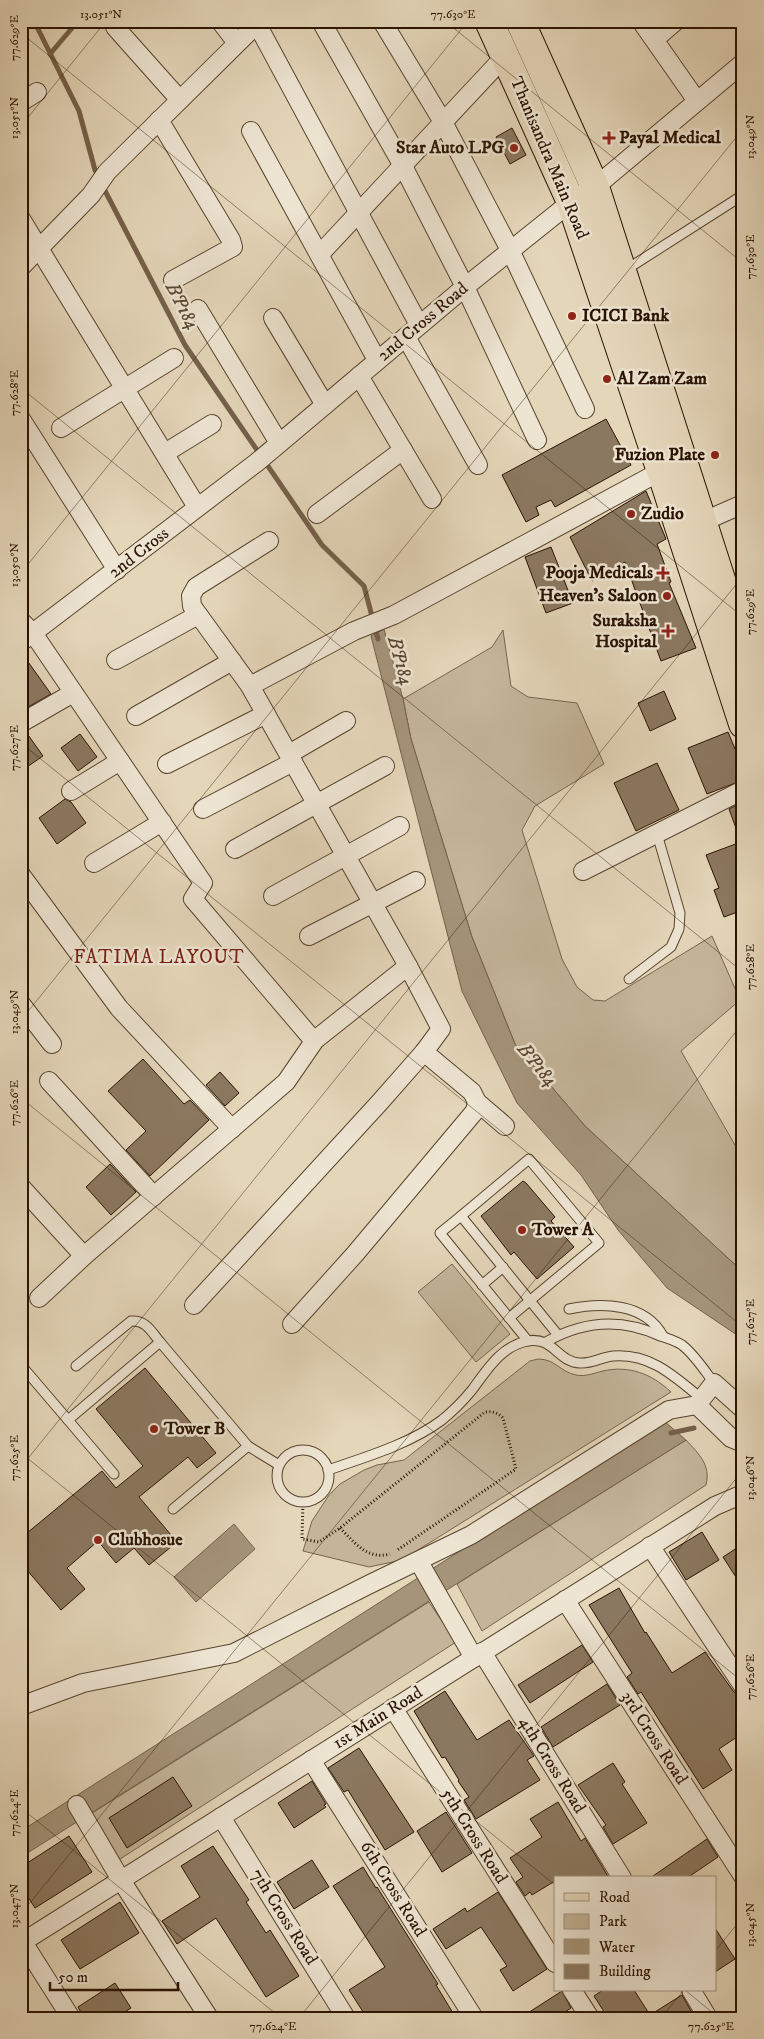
<svg xmlns="http://www.w3.org/2000/svg" width="764" height="2039" viewBox="0 0 764 2039" font-family="'IM FELL DW Pica',serif">
<style>
.green{fill:#c4b59a;stroke:#77644d}
.water{fill:#a5947a;stroke:#746049}
.lines{fill:none;stroke-linecap:round;stroke-linejoin:round}
.stream{stroke:#746049;stroke-width:5}
.building{fill:#8b7860;stroke:#2a1300}
.service-casing{stroke:#58442e;stroke-width:11}
.minor-casing{stroke:#58442e;stroke-width:20}
.primary-casing{stroke:#2a1300;stroke-width:30}
.path{stroke:#2a1300;stroke-width:3;stroke-dasharray:1 2.5;stroke-linecap:butt}
.service{stroke:#ede4d2;stroke-width:9}
.minor{stroke:#ede4d2;stroke-width:18}
.primary{stroke:#e4d6b9;stroke-width:28}
.ticks{fill:none;stroke:#2a1300;stroke-width:1;stroke-opacity:0.45}
.poi-dot{fill:#8f2418;stroke:#ede4d2;stroke-width:2}
.labels{text-anchor:middle;dominant-baseline:central;stroke-width:5;stroke-linejoin:round;paint-order:stroke}
.poi-label{font-size:18px;font-weight:bold;fill:#2a1300;stroke:#ede4d2;text-anchor:start}
.street-label{font-size:18px;fill:#2a1300;stroke:#ede4d2}
.water-label{font-size:19px;font-style:italic;fill:#5b4731;stroke:#ede4d2}
.neighbourhood-label{font-size:19px;letter-spacing:1px;fill:#7a1f14;stroke:#ede4d2}
.neatline{fill:none;stroke:#2a1300;stroke-width:2}
.ticks-label{font-size:12px;text-anchor:middle;fill:#2a1300}
</style>
<rect width="100%" height="100%" fill="#e4d6b9"/>
<filter id="stains"><feTurbulence type="fractalNoise" baseFrequency=".004" numOctaves="4"/><feColorMatrix values="0 0 0 0 .2 0 0 0 0 .09 0 0 0 0 .02 0 0 0 .5 -.17"/></filter>
<radialGradient id="worn" r=".72"><stop offset=".6" stop-color="#630" stop-opacity="0"/><stop offset="1" stop-color="#630" stop-opacity=".3"/></radialGradient>
<g class="green">
<path d="M503 630 511 686 528 697 577 703 604 764 535 806 522 830 562 959 577 987 593 1000 605 1001 712 936 740 1000 681 1051 743 1159V1272L585 1126 515 1044 472 937 411 739 403 699 492 647Z"/>
<path d="M452 1264 510 1334 476 1362 418 1292Z"/>
<path d="M538 1359C556 1359 560 1372 576 1375 586 1377 594 1373 603 1371 629 1365 652 1374 671 1392L402 1560 369 1567 303 1551 312 1521 329 1495 340 1484 364 1470 377 1465 404 1460 530 1361Z"/>
<path d="M686 1440C699 1454 711 1465 706 1485L482 1631 457 1584Z"/>
<path d="M429 1602 456 1642 117 1861 89 1815Z"/>
</g>
<g class="water">
<path d="M384 629 403 699 411 739 472 937 515 1044 585 1126 743 1272V1339L667 1288 618 1230 581 1175 517 1103 462 991 371 636Z"/>
<path d="M664 1421 686 1440 21 1857V1831Z"/>
<path d="M234 1524 255 1549 196 1602 174 1577Z"/>
</g>
<g class="lines">
<g class="stream">
<path d="M34 21 79 111 95 170 99 177"/>
<path d="M50 54 78 21"/>
<path d="M102 185 185 345 322 545 364 586 378 639"/>
<path d="M671 1433 694 1428"/>
</g>
</g>
<g class="building">
<path d="M512 128 526 155 510 164 496 137Z"/>
<path d="M606 419 631 465 555 507 551 500 536 507 539 515 526 522 502 475Z"/>
<path d="M646 491 666 539 657 544 671 582 669 583 696 648 661 661 625 562 592 581 570 537Z"/>
<path d="M551 547 573 603 546 613 525 557Z"/>
<path d="M21 652 51 694 21 711Z"/>
<path d="M664 691 676 719 650 731 638 703Z"/>
<path d="M26 732 43 756 21 771V734Z"/>
<path d="M728 732 743 768V780L707 794 688 748Z"/>
<path d="M80 734 97 757 78 771 61 748Z"/>
<path d="M657 763 679 810 636 831 614 783Z"/>
<path d="M65 799 71 802 86 823 57 844 39 818Z"/>
<path d="M743 802V910L724 917 714 890 719 888 706 855 741 842 729 809Z"/>
<path d="M143 1059 184 1104 190 1100 209 1120 150 1176 126 1150 146 1131 108 1091Z"/>
<path d="M220 1072 239 1093 225 1106 206 1085Z"/>
<path d="M110 1164 136 1192 111 1215 86 1187Z"/>
<path d="M523 1181 526 1183 555 1217 551 1221 574 1247 537 1279 514 1252 511 1255 481 1216Z"/>
<path d="M145 1368 216 1453 197 1468 188 1457 139 1497 177 1542 149 1565 134 1548 116 1563 98 1541 67 1568 85 1589 61 1610 21 1563V1538L102 1471 116 1488 143 1466 96 1409Z"/>
<path d="M702 1532 719 1560 686 1580 669 1552Z"/>
<path d="M743 1544V1588L723 1557Z"/>
<path d="M619 1588 645 1633 646 1632 672 1673 705 1652 734 1692 743 1696V1733L719 1749 732 1770 703 1789 641 1692 638 1694 627 1677 632 1673 589 1605Z"/>
<path d="M582 1645 593 1662 530 1703 518 1685Z"/>
<path d="M607 1684 620 1705 553 1747 541 1727Z"/>
<path d="M445 1691 477 1740 509 1720 534 1756 527 1760 540 1780 476 1819 464 1800 469 1797 458 1781 459 1780 445 1757 442 1758 414 1711Z"/>
<path d="M359 1748 414 1832 385 1850 348 1790 344 1792 328 1768Z"/>
<path d="M613 1763 625 1782 622 1784 647 1823 613 1844 603 1827 606 1825 578 1785Z"/>
<path d="M173 1777 192 1806 127 1848 109 1818Z"/>
<path d="M312 1781 326 1804 324 1805 326 1807 294 1828 278 1803Z"/>
<path d="M558 1802 581 1841 585 1838 609 1878H555V1881L532 1895 530 1892 525 1896 516 1882 523 1877 510 1858 542 1837 530 1819Z"/>
<path d="M446 1812 472 1853 442 1872 417 1831Z"/>
<path d="M69 1836 92 1872 35 1908 21 1886V1867Z"/>
<path d="M707 1839 718 1857 687 1878H650Z"/>
<path d="M213 1846 249 1900 246 1902 266 1933 270 1930 299 1976 266 1997 216 1918 177 1944 162 1921 200 1897 181 1866Z"/>
<path d="M312 1860 329 1887 294 1909 277 1882Z"/>
<path d="M363 1867 376 1888 377 1887 438 1984 436 1985 456 2018H367L349 1990 385 1967 333 1886Z"/>
<path d="M498 1892 547 1969 513 1991 500 1970 507 1966 481 1927 446 1949 433 1929 465 1908 467 1912Z"/>
<path d="M120 1902 139 1933 80 1969 61 1940Z"/>
<path d="M715 1928 735 1959 715 1972Z"/>
<path d="M115 1983 131 2008 115 2018H84L78 2007Z"/>
<path d="M603 1990H634L650 2015 682 1995 695 2018H608L594 1996Z"/>
<path d="M562 1991 571 2008 556 2018H520Z"/>
</g>
<g class="lines">
<g class="service-casing">
<g id="service">
<path d="M624 271 743 195"/>
<path d="M629 979 671 947 679 929 680 913 657 834"/>
<path d="M461 1216 529 1159 599 1243 509 1318"/>
<path d="M482 1285 503 1267"/>
<path d="M569 1309C602 1302 645 1303 663 1336"/>
<path d="M528 1341 440 1233 461 1216 558 1335"/>
<path d="M546 1342C583 1321 622 1318 660 1336 667 1338 676 1341 682 1345 694 1354 705 1371 714 1383"/>
<path d="M21 1365 68 1420"/>
<path d="M76 1366 131 1321C146 1320 151 1331 160 1342"/>
<circle cx="303" cy="1476" r="26"/>
<path d="M328 1470C366 1457 410 1444 442 1420 453 1411 463 1401 472 1390 487 1370 500 1347 527 1341 554 1336 557 1362 580 1363 591 1364 602 1357 613 1356 651 1353 675 1377 702 1399"/>
<path d="M114 1474 68 1420 160 1342 248 1446 279 1465"/>
<path d="M173 1509 248 1446"/>
</g>
</g>
<g class="minor-casing">
<g id="minor">
<path d="M220 21 237 43"/>
<path d="M321 21 403 166 465 287 537 440"/>
<path d="M382 21 443 122 510 250 585 409"/>
<path d="M641 21 697 101"/>
<path d="M257 24 419 325"/>
<path d="M115 27 180 100"/>
<path d="M655 39 676 21"/>
<path d="M21 102 37 92"/>
<path d="M159 120 231 240 233 247 173 280"/>
<path d="M251 131 377 360"/>
<path d="M21 219 197 507"/>
<path d="M320 254 505 56"/>
<path d="M21 267 91 195 107 172 260 21"/>
<path d="M198 309 279 443"/>
<path d="M273 318 325 405"/>
<path d="M406 337 478 465"/>
<path d="M359 376 432 499"/>
<path d="M21 419 117 570"/>
<path d="M61 428 174 358"/>
<path d="M165 453 212 424"/>
<path d="M317 514 403 450"/>
<path d="M702 522 743 504"/>
<path d="M21 621 33 633 203 883 193 899 314 1041"/>
<path d="M21 642 256 463 465 287 571 202 595 187 743 63"/>
<path d="M116 660 198 615"/>
<path d="M250 686 192 606 191 596 196 587 269 541"/>
<path d="M136 716 232 661"/>
<path d="M21 723 73 693"/>
<path d="M289 754 346 721"/>
<path d="M167 764 266 714"/>
<path d="M71 791 120 761"/>
<path d="M203 809 293 762"/>
<path d="M235 849 385 766"/>
<path d="M94 863 162 822"/>
<path d="M583 871 743 790"/>
<path d="M21 875 119 1008 232 1129"/>
<path d="M273 896 400 826"/>
<path d="M309 936 416 881"/>
<path d="M21 1004 52 1044"/>
<path d="M49 1081 154 1196"/>
<path d="M477 1102 505 1126"/>
<path d="M21 1187 84 1256 286 1082 315 1040 408 966 250 686 354 631 394 615 661 471"/>
<path d="M39 1298 84 1256"/>
<path d="M194 1305 380 1102 424 1052 441 1029 408 966"/>
<path d="M292 1324 355 1254 475 1111 477 1102 472 1092 424 1052"/>
<path d="M697 1405 731 1438 743 1443"/>
<path d="M650 1546 743 1686"/>
<path d="M419 1562 474 1658"/>
<path d="M565 1600 743 1876"/>
<path d="M482 1652 622 1878"/>
<path d="M21 1706 83 1683 234 1653 368 1585 471 1535 669 1410 697 1405 714 1383 743 1409"/>
<path d="M393 1708 555 1963"/>
<path d="M311 1760 474 2018"/>
<path d="M77 1805 121 1880 209 2018"/>
<path d="M221 1817 346 2018"/>
<path d="M23 1942 71 2018"/>
<path d="M21 1943 715 1506 743 1494"/>
<path d="M572 1990 590 2018"/>
<path d="M691 1990 708 2018"/>
</g>
</g>
<g class="primary-casing">
<g id="primary">
<path d="M489 21 571 202 661 471 743 724"/>
<path d="M520 21 595 187 743 648"/>
</g>
</g>
<g class="path">
<path d="M303 1502 302 1539 319 1542 340 1528 485 1412C493 1411 498 1413 503 1418L516 1469 396 1551"/>
<path d="M340 1528C355 1543 367 1560 390 1554"/>
</g>
<use href="#service" class="service"/>
<use href="#minor" class="minor"/>
<use href="#primary" class="primary"/>
</g>
<path class="ticks" d="M445 21 743 263M21 33 743 617M21 126 106 21M21 388 743 972M21 573 468 21M21 743 743 1327M21 1020 743 129M21 1098 743 1682M21 1453 555 1885M21 1467 743 576M21 1808 281 2018M21 1914 743 1023M715 1951 743 1917M685 1990 719 2018M299 2018 743 1470M661 2018 684 1990"/>
<g class="poi-dot">
<path d="M606.5 130.5h5v5h5v5h-5v5h-5v-5h-5v-5h5z"/>
<circle cx="514" cy="148" r="5"/>
<circle cx="572" cy="316" r="5"/>
<circle cx="607" cy="379" r="5"/>
<circle cx="715" cy="455" r="5"/>
<circle cx="631" cy="514" r="5"/>
<path d="M660.5 565.5h5v5h5v5h-5v5h-5v-5h-5v-5h5z"/>
<circle cx="667" cy="596" r="5"/>
<path d="M665.5 623.5h5v5h5v5h-5v5h-5v-5h-5v-5h5z"/>
<circle cx="522" cy="1230" r="5"/>
<circle cx="154" cy="1429" r="5"/>
<circle cx="98" cy="1540" r="5"/>
</g>
<g class="labels">
<g class="poi-label">
<text x="619" y="138">Payal Medical</text>
<text x="504" y="148" text-anchor="end">Star Auto LPG</text>
<text x="582" y="316">ICICI Bank</text>
<text x="617" y="379">Al Zam Zam</text>
<text x="705" y="455" text-anchor="end">Fuzion Plate</text>
<text x="641" y="514">Zudio</text>
<text x="653" y="573" text-anchor="end">Pooja Medicals</text>
<text x="657" y="596" text-anchor="end">Heaven's Saloon</text>
<text x="657" y="621" text-anchor="end">Suraksha<tspan x="657" dy="21">Hospital</tspan></text>
<text x="532" y="1230">Tower A</text>
<text x="164" y="1429">Tower B</text>
<text x="108" y="1540">Clubhosue</text>
</g>
<g class="street-label">
<text transform="translate(549 158) rotate(67)">Thanisandra Main Road</text>
<text transform="translate(423 322) rotate(-40)">2nd Cross Road</text>
<text transform="translate(139 553) rotate(-38)">2nd Cross</text>
<text transform="translate(378 1718) rotate(-32)">1st Main Road</text>
<text transform="translate(654 1738) rotate(57)">3rd Cross Road</text>
<text transform="translate(552 1765) rotate(58)">4th Cross Road</text>
<text transform="translate(474 1836) rotate(58)">5th Cross Road</text>
<text transform="translate(393 1889) rotate(58)">6th Cross Road</text>
<text transform="translate(284 1917) rotate(58)">7th Cross Road</text>
</g>
<g class="water-label">
<text transform="translate(182 306) rotate(63)">BP184</text>
<text transform="translate(400 661) rotate(75)">BP184</text>
<text transform="translate(537 1065) rotate(51)">BP184</text>
</g>
<g class="neighbourhood-label">
<text x="159" y="957">FATIMA LAYOUT</text>
</g>
</g>
<rect width="764" height="2039" fill="none" stroke="#e4d6b9" stroke-width="55"/>
<rect x="554" y="1876" width="162" height="115" fill="#ede4d2" stroke="#9f907e"/>
<rect x="564" y="1893" width="25" height="8" fill="#e4d6b9" stroke="#9f907e"/>
<text x="599" y="1902" font-size="15" fill="#2a1300">Road</text>
<rect x="564" y="1914" width="25" height="15" fill="#c4b59a" stroke="#9f907e"/>
<text x="599" y="1926" font-size="15" fill="#2a1300">Park</text>
<rect x="564" y="1939" width="25" height="15" fill="#a5947a" stroke="#9f907e"/>
<text x="599" y="1952" font-size="15" fill="#2a1300">Water</text>
<rect x="564" y="1964" width="25" height="15" fill="#8b7860" stroke="#9f907e"/>
<text x="599" y="1976" font-size="15" fill="#2a1300">Building</text>
<path d="M50 1982v8h128v-8" fill="none" stroke="#2a1300" stroke-width="2.5"/>
<text x="58" y="1982" font-size="15" fill="#2a1300" stroke="#ede4d2" stroke-width="4" paint-order="stroke">50 m</text>
<rect x="28" y="28" width="708" height="1984" class="neatline"/>
<g class="ticks-label">
<text x="101" y="18">13.051°N</text>
<text x="453" y="18">77.630°E</text>
<text transform="translate(14 38) rotate(-90)" y="4">77.629°E</text>
<text transform="translate(14 118) rotate(-90)" y="4">13.051°N</text>
<text transform="translate(750 137) rotate(-90)" y="4">13.049°N</text>
<text transform="translate(750 257) rotate(-90)" y="4">77.630°E</text>
<text transform="translate(14 393) rotate(-90)" y="4">77.628°E</text>
<text transform="translate(14 565) rotate(-90)" y="4">13.050°N</text>
<text transform="translate(750 612) rotate(-90)" y="4">77.629°E</text>
<text transform="translate(14 748) rotate(-90)" y="4">77.627°E</text>
<text transform="translate(750 967) rotate(-90)" y="4">77.628°E</text>
<text transform="translate(14 1012) rotate(-90)" y="4">13.049°N</text>
<text transform="translate(14 1103) rotate(-90)" y="4">77.626°E</text>
<text transform="translate(750 1322) rotate(-90)" y="4">77.627°E</text>
<text transform="translate(14 1458) rotate(-90)" y="4">77.625°E</text>
<text transform="translate(750 1478) rotate(-90)" y="4">13.046°N</text>
<text transform="translate(750 1677) rotate(-90)" y="4">77.626°E</text>
<text transform="translate(14 1813) rotate(-90)" y="4">77.624°E</text>
<text transform="translate(14 1906) rotate(-90)" y="4">13.047°N</text>
<text transform="translate(750 1925) rotate(-90)" y="4">13.045°N</text>
<text x="273" y="2030">77.624°E</text>
<text x="711" y="2030">77.625°E</text>
</g>
<rect width="100%" height="100%" filter="url(#stains)"/>
<rect width="100%" height="100%" fill="url(#worn)"/>
</svg>
